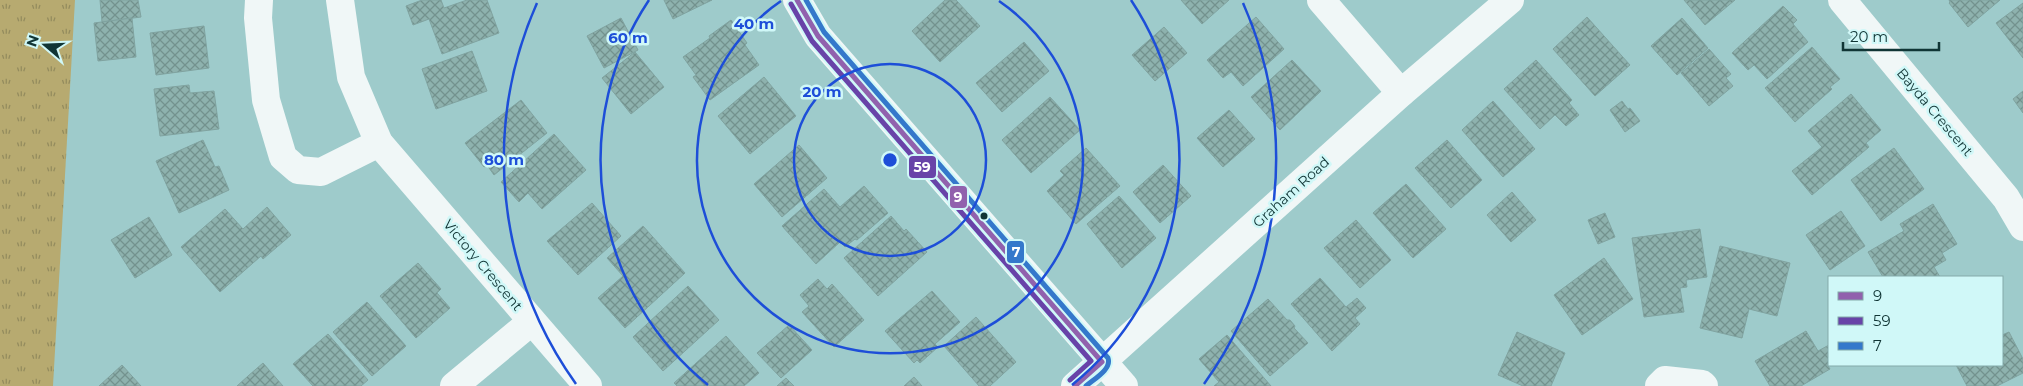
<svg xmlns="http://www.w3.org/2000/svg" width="2023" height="386" viewBox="0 0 2023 386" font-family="Montserrat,sans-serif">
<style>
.grass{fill:url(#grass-tufts)}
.building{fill:url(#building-cross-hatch);stroke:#80a3a0}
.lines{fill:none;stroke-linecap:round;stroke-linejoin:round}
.minor{stroke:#f0f7f7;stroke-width:28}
.bus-1-casing{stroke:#d0f8f8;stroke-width:9}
.bus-2-casing{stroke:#d0f8f8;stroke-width:9}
.bus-3-casing{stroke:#d0f8f8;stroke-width:9}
.bus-1{stroke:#9161ad;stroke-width:5}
.bus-2{stroke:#6843a8;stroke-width:5}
.bus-3{stroke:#3478cb;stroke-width:5}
.ring{fill:none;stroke:#1d4ed8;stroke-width:2.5}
.bus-dot{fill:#103535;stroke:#d0f8f8;stroke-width:2}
.labels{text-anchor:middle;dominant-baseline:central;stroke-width:5;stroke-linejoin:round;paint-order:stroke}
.street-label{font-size:14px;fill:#103535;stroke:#d0f8f8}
.centre{fill:#1d4ed8;stroke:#d0f8f8;stroke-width:2.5}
.ring-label{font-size:15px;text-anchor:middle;font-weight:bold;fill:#1d4ed8;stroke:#d0f8f8;stroke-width:5;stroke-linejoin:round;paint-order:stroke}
.line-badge{stroke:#d0f8f8;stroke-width:2}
.badge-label{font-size:14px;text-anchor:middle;font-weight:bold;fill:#fff}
</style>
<defs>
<pattern id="grass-tufts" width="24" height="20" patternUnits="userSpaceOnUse" patternTransform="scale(1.25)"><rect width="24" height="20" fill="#b7aa70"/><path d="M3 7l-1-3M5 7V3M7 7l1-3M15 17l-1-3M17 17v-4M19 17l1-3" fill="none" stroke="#938b5d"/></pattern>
<pattern id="building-cross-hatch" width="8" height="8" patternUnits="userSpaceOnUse" patternTransform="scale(1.25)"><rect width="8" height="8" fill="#8eb2ae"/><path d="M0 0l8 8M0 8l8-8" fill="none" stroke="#73928e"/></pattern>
</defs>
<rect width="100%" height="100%" fill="#9ecbcb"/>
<path class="grass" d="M0 0H75L53 386H0Z"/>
<g class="building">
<path d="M100 0H138L141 17 102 22Z"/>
<path d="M422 0H441L444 8 467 0H487L499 33 442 54 429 19 413 25 406 6Z"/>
<path d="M664 0H712L673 19Z"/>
<path d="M945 0H956L980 26 940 62 912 31Z"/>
<path d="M1181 0H1229L1202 24Z"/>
<path d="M1684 0H1735L1705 25Z"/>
<path d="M1949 0H2000L1968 27 1949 3 1950 2Z"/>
<path d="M2023 3V58L1996 23Z"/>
<path d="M1783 6 1797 20 1793 24 1808 42 1767 79 1754 65 1748 70 1732 53Z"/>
<path d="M1256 17 1284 49 1243 86 1231 72 1223 78 1207 60Z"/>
<path d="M1587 17 1630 65 1595 96 1553 49Z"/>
<path d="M132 18 136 57 98 61 94 23Z"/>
<path d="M621 18 638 50 604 68 587 36Z"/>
<path d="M1682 18 1708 48 1677 75 1651 46Z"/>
<path d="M731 20 747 43 745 45 759 65 710 100 693 77 696 75 683 57 710 38 709 36Z"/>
<path d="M204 26 209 68 156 75 150 33Z"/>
<path d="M1164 27 1187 53 1155 81 1132 55Z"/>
<path d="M1024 42 1049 71 1002 112 976 83Z"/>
<path d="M1812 47 1840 79 1830 87 1832 89 1795 122 1765 88Z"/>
<path d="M1709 49 1731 74 1726 78 1733 86 1709 106 1681 73Z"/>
<path d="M472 51 487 91 436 109 422 69Z"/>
<path d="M635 52 664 87 631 114 602 78Z"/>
<path d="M1292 60 1321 91 1280 130 1251 97Z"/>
<path d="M1536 60 1572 100 1569 103 1579 115 1566 126 1555 115 1540 129 1504 89Z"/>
<path d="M764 77 796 116 750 154 718 116Z"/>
<path d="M189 85 190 93 214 91 219 129 160 136 154 89Z"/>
<path d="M2023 91V113L2013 99Z"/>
<path d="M1851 94 1881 130 1866 143 1869 147 1812 195 1792 171 1822 147 1808 131Z"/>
<path d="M1050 97 1080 130 1031 173 1002 140Z"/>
<path d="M521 100 547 133 494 175 487 165 484 167 465 143Z"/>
<path d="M1493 101 1535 149 1503 177 1462 130Z"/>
<path d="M1622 101 1628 109 1630 108 1640 121 1625 132 1610 110Z"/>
<path d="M1229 110 1255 139 1223 167 1197 138Z"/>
<path d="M554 134 586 170 542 209 528 193 519 202 501 182Z"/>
<path d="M203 140 215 167 219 166 229 190 179 213 156 161Z"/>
<path d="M1447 140 1482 180 1451 208 1415 168Z"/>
<path d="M799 145 827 178 782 217 754 184Z"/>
<path d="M1086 148 1120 186 1076 224 1047 191 1064 175 1060 171Z"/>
<path d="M1894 148 1924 189 1881 221 1851 180Z"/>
<path d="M1163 165 1191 196 1160 223 1133 192Z"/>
<path d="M1406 184 1446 229 1413 258 1373 213Z"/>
<path d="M864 186 888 213 857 240 855 239 845 247 840 242 816 264 782 226 824 189 840 207Z"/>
<path d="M1512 192 1536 220 1511 242 1487 215Z"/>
<path d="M1119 196 1156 238 1122 268 1087 224Z"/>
<path d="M592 203 621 236 578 275 547 241Z"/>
<path d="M1933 204 1957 244 1942 253 1946 260 1934 267 1940 277H1883L1868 252 1904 231 1900 224Z"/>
<path d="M267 207 291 235 263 259 261 256 220 292 181 247 225 209 243 229Z"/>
<path d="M1841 211 1865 246 1830 270 1806 235Z"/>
<path d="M1605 213 1615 237 1598 244 1588 220Z"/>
<path d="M891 216 904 231 906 229 927 252 878 296 844 258Z"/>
<path d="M149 217 172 255 135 278 111 240Z"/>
<path d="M1356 220 1391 260 1360 288 1324 248Z"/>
<path d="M643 226 685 273 625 328 598 298 623 276 607 258Z"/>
<path d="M1700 229 1707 277 1686 280 1687 287 1680 288 1684 312 1644 317 1632 238Z"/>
<path d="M1720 246 1790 263 1777 316 1749 309 1742 338 1700 328Z"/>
<path d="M1604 258 1633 299 1582 335 1554 295Z"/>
<path d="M418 263 441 289 437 293 450 308 416 338 380 296Z"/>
<path d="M1320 278 1346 307 1357 298 1366 308 1355 318 1360 324 1332 351 1291 304Z"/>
<path d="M818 279 827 289 832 284 864 320 834 347 802 312 809 306 800 295Z"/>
<path d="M688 286 719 320 663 371 633 337Z"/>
<path d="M932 291 960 322 935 344 938 347 920 363 917 360 914 363 885 331Z"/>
<path d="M1268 299 1287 320H1290L1295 326 1294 328 1308 343 1270 376 1231 331Z"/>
<path d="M367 302 406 346 372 376 333 332Z"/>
<path d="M976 317 1016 362 990 386H979L944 346Z"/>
<path d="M789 325 812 350 781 378 757 353Z"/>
<path d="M1806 331 1818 351 1829 345V365H1831L1828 366 1830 369 1801 386H1770L1755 361Z"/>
<path d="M1517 332 1565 353 1551 386H1523L1498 375Z"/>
<path d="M2009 332 2023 359V373L1997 386H1967L1956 365H2002V335Z"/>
<path d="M328 334 368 380 361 386H313L293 364Z"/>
<path d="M1227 335 1271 386H1214L1219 382 1199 359Z"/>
<path d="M726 336 759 373 744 386H677L674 383Z"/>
<path d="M263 363 283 386H237L248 376Z"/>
<path d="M122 365 141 386H99Z"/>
<path d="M914 377 922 386H904Z"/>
<path d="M786 378 794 386H777Z"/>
</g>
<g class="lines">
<g class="minor">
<path d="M259 0 258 18 266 100 283 157 298 170 321 172 379 143"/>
<path d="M340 0 351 77 379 143 588 386"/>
<path d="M797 0 818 36 1124 386"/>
<path d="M1321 0 1401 93"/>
<path d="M1842 0 2006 198 2023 227"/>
<path d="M454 386 531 322"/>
<path d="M1075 386 1401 93 1510 0"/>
<path d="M1659 386 1665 380 1702 384 1704 386"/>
</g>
<g class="bus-1-casing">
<path id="bus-1" d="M797 0 818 36 1102 362 1075 386"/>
</g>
<g class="bus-2-casing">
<path id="bus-2" d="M791 4 812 41 1091 361 1070 380"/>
</g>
<g class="bus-3-casing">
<path id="bus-3" d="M806 0 824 32 1108 358C1112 369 1094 379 1086 386"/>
</g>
<use href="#bus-1" class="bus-1"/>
<use href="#bus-2" class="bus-2"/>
<use href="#bus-3" class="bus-3"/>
</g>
<g class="ring">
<circle cx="890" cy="160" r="96"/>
<path d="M999 1A193 193 0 1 1 781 1"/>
<path d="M708 385A289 289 0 0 1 649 0M1131 0A289 289 0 0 1 1072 385"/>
<path d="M576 384A386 386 0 0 1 537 3M1243 3A386 386 0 0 1 1204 384"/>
</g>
<circle class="bus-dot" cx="984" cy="216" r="4.5"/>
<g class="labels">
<g class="street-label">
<text transform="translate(1935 112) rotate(50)">Bayda Crescent</text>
<text transform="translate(1291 192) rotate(-42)">Graham Road</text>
<text transform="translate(483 265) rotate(50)">Victory Crescent</text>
</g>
</g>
<circle cx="890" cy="160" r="8" class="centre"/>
<g class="ring-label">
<text x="754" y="29">40 m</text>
<text x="628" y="43">60 m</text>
<text x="822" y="97">20 m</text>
<text x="504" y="165">80 m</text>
</g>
<g class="line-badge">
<rect x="908" y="155" width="29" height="24" rx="5" fill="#6843a8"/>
<rect x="949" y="185" width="19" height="24" rx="5" fill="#9161ad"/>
<rect x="1006" y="240" width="19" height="24" rx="5" fill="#3478cb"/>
</g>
<g class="badge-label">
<text x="922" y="172">59</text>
<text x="958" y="202">9</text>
<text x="1016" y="257">7</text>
</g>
<rect x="1828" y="276" width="175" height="90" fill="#d0f8f8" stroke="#83aaaa"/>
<rect x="1838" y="292" width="25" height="8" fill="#9161ad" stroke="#83aaaa"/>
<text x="1873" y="301" font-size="15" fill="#103535">9</text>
<rect x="1838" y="317" width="25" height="8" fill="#6843a8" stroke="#83aaaa"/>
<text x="1873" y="326" font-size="15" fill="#103535">59</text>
<rect x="1838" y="342" width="25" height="8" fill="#3478cb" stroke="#83aaaa"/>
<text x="1873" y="351" font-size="15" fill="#103535">7</text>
<g transform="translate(45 45) rotate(289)" stroke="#d0f8f8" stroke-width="4" paint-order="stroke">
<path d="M0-4L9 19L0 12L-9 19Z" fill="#103535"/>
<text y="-8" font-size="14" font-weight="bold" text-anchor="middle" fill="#103535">N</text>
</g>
<path d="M1843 42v8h96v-8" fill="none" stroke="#103535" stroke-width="2.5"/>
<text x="1850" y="42" font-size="15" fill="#103535" stroke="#d0f8f8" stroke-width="4" paint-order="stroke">20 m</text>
</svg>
